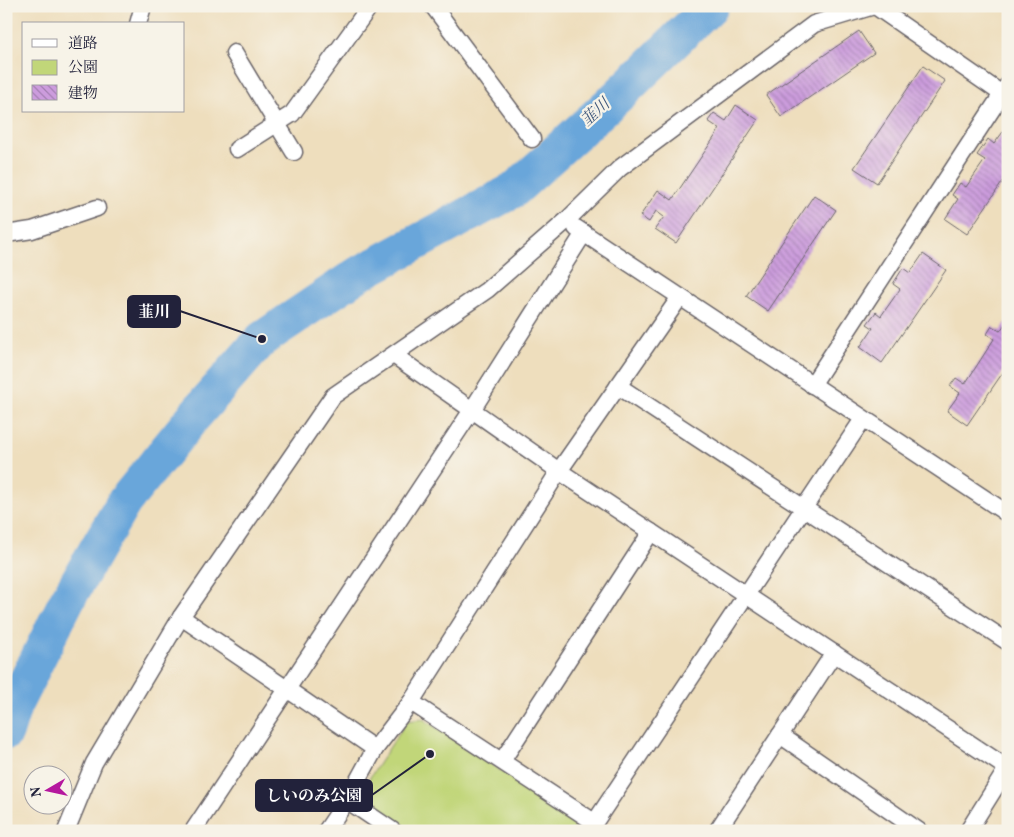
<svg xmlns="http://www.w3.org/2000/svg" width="1014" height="837" viewBox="0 0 1014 837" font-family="Vollkorn,'Noto Serif JP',serif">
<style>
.park{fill:#c1d679;stroke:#727c5a}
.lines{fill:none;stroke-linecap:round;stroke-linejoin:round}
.river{stroke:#69a6da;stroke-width:36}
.building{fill:url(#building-back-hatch)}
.minor-casing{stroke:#696468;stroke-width:19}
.minor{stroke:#fff;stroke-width:16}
.labels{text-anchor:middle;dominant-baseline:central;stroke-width:4.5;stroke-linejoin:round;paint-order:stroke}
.water-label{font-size:16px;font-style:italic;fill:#3e577b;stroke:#f7f3e8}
.leader{fill:none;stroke:#22223b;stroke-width:2}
.callout-dot{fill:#22223b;stroke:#f7f3e8;stroke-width:2}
.callout{fill:#22223b;stroke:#22223b;stroke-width:2}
.callout-label{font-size:16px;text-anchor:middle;font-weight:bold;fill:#fff}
</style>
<defs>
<pattern id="building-back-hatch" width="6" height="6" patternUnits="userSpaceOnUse" patternTransform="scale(1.25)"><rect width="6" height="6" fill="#cc9cdd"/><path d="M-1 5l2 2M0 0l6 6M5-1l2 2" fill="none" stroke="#a57fb4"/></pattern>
</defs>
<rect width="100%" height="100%" fill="#f7f3e8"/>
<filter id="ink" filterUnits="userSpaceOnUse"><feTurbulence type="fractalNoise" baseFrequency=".02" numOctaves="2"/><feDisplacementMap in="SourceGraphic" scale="10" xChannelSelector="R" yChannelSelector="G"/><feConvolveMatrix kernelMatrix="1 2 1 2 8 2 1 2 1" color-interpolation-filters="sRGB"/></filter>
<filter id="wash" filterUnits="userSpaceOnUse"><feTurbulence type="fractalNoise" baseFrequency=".0096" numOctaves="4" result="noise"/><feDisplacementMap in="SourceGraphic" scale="20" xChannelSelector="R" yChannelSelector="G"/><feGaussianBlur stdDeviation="1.12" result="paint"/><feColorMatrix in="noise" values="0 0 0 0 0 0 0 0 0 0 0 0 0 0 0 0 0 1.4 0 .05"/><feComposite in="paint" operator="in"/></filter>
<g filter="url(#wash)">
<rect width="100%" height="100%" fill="#eedebd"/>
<path class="park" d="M423 719 572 818 575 831H411L366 802 363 788 407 721Z"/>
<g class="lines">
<path class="river" d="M6 732 14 706 67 600 124 502 194 416 262 339 357 275 514 190 620 94 711 6"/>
</g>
<g id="blocks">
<g class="building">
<path d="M859 31 874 53 781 117 766 95Z"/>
<path d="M923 66 945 81 877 183 854 168Z"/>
<path d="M736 105 758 120 676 243 655 229 664 217 656 211 649 222 640 216 658 190 672 200 720 129 708 121 714 113 726 121Z"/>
<path d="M1008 125V174L967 234 945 219 958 199 952 195 960 183 966 187 985 160 977 155 988 139 994 144Z"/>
<path d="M814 195 836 210 768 311 746 296Z"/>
<path d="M923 254 946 270 882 363 860 347 873 328 867 324 876 312 881 316 900 289 893 284 903 268 910 273Z"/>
<path d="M1008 320V365L967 425 947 411 960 393 950 386 956 378 965 384 994 339 987 334 992 326 1000 331Z"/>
</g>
</g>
</g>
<g filter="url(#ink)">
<use href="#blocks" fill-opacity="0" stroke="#696468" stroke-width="1"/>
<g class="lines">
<g class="minor-casing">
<g id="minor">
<path d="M433 6 532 139"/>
<path d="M875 6 1002 94 1008 85"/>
<path d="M138 24 143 6"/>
<path d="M234 53 294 152"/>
<path d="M237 149 292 114 370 6"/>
<path d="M576 228 1008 514"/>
<path d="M6 234 32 230 97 208"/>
<path d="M395 356 559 471 1007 768"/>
<path d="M812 385 1002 94 1008 98"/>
<path d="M618 386 1008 642"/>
<path d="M181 617 375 749"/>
<path d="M411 702 594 822"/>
<path d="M780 735 919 831"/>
<path d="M502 761 651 532"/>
<path d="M347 800 393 831"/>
<path d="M66 831 94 763 181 617 333 396 487 290 566 221 620 168 814 24 874 6"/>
<path d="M193 831 472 410 584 233"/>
<path d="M326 831 347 800 375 749 411 702 559 471 680 297"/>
<path d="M589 831 863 419"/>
<path d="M717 831 834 653"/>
<path d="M968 831 1008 767"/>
</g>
</g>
<use href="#minor" class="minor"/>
</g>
</g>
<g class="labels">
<g class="water-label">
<text transform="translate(596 113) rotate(-43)">韮川</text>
</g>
</g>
<path class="leader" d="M262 339L180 311M430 754L372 795"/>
<g class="callout-dot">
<circle cx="262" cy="339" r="5"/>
<circle cx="430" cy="754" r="5"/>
</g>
<g class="callout">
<rect x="128" y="296" width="52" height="31" rx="5"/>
<rect x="256" y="780" width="116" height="31" rx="5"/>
</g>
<g class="callout-label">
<text x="154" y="317">韮川</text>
<text x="314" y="801">しいのみ公園</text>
</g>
<rect width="1014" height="837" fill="none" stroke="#f7f3e8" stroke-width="25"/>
<rect x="22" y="22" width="162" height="90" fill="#f7f3e8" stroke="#a29fa3"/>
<rect x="32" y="39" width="25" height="8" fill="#ffffff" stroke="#a29fa3"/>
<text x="68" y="48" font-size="15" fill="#22223b">道路</text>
<rect x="32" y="60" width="25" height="15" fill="#c1d679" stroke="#a29fa3"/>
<text x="68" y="72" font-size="15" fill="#22223b">公園</text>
<rect x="32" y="85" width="25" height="15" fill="url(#building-back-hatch)" stroke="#a29fa3"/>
<text x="68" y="98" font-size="15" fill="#22223b">建物</text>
<g transform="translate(48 790) rotate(261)"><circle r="24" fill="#f7f3e8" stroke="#a29fa3"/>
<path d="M0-4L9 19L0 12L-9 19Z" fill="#b5179e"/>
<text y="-8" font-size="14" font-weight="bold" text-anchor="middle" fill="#22223b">N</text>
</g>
</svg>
